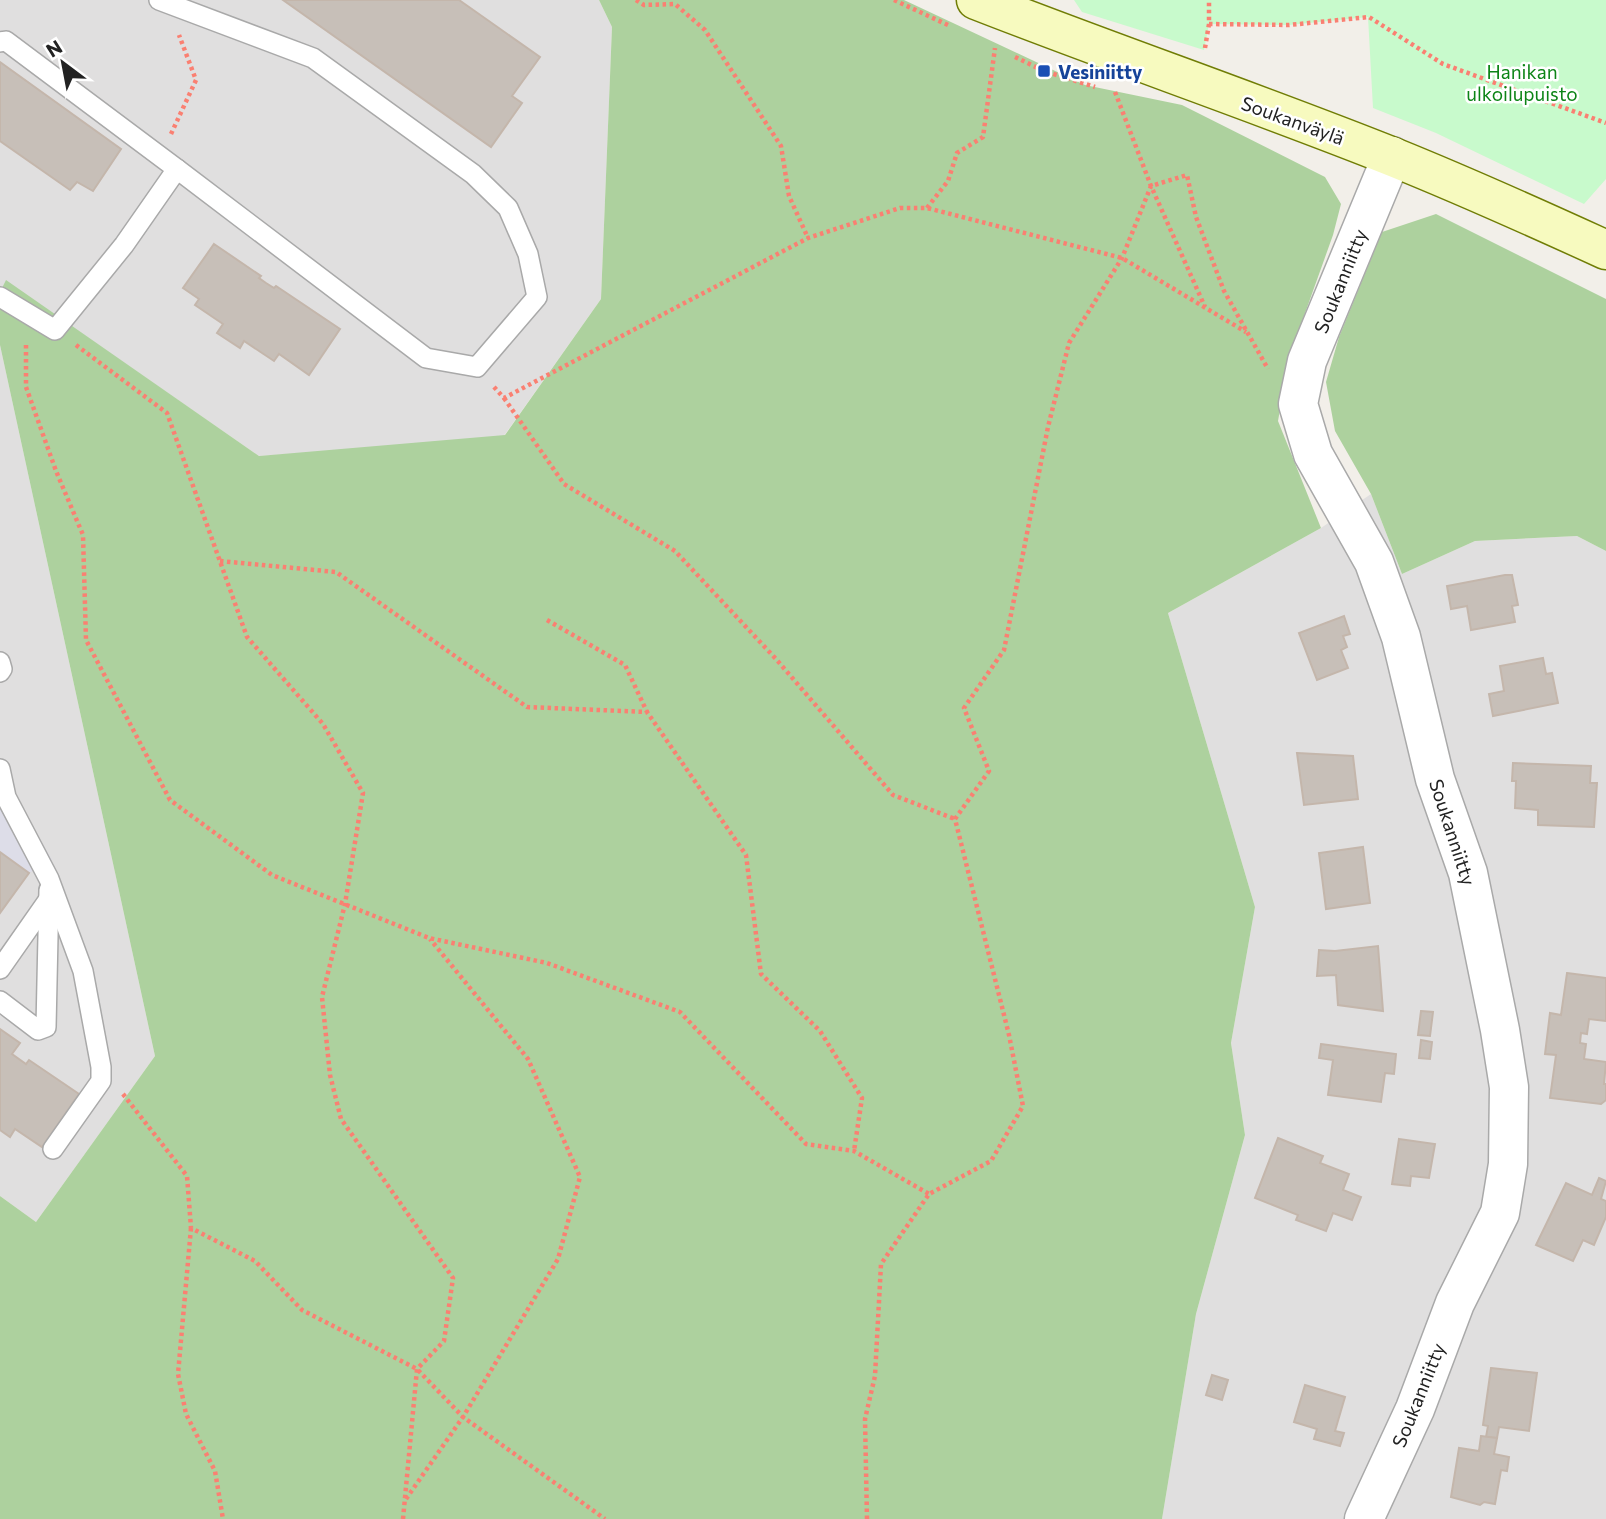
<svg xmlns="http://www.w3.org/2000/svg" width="1606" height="1519" viewBox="0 0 1606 1519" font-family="Commissioner,sans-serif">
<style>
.residential{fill:#e0dfdf}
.forest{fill:#add19e}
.park{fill:#c8facc}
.plaza{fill:#dddde8}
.building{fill:#c7bfb8;stroke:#c4b6ab;stroke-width:2}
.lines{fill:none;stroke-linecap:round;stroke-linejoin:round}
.lane-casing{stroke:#a9a9a9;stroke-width:22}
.street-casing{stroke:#a9a9a9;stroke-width:41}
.secondary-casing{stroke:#707d05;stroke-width:41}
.path{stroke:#fa8072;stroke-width:4.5;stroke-dasharray:3.5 3.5;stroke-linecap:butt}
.lane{stroke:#fff;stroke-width:19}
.street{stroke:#fff;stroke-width:38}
.secondary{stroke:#f7fabf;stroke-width:38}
.transit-dot{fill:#1a4fb4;stroke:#fff;stroke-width:2.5}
.labels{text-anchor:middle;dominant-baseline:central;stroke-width:5;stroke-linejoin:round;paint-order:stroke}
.transit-label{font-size:19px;font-weight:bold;fill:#164399;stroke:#fff;text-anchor:start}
.park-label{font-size:19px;fill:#0c8416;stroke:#fff}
.street-label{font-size:19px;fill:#222;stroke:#fff}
</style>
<rect width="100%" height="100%" fill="#f2efe9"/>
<g class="residential">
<path d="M0 0H599L612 27 601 299 501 440 259 456 6 281 0 292Z"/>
<path d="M0 345 155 1056 36 1222 0 1196Z"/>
<path d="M1371 494 1402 574 1475 541 1577 536 1606 551V1519H1162L1196 1314 1245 1135 1231 1043 1255 907 1168 613 1321 528Z"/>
</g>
<g class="forest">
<path d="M599 0H904L1085 85 1182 105 1325 177 1341 204 1333 235 1289 358 1278 421 1321 528 1168 613 1255 907 1231 1043 1245 1135 1196 1314 1162 1519H0V1196L36 1222 155 1056 0 345V292L6 280 259 456 505 435 601 299 612 27Z"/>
<path d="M1436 214 1606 299V551L1577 536 1475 541 1402 574 1371 494 1335 431 1326 382 1339 337 1382 232Z"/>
</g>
<path class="park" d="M1074 0H1606V179L1584 204 1436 133 1373 108 1368 17 1289 25 1209 24 1204 50 1082 12Z"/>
<path class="plaza" d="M0 787 12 793 52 860 29 873 0 852Z"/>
<g class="building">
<path d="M283 0H459L540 57 512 96 522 103 491 147Z"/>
<path d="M0 62 121 149 93 191 77 182 70 190 0 141Z"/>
<path d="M214 244 261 276 259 278 266 283 274 288 276 286 340 329 309 375 279 354 274 361 244 341 240 348 217 333 223 324 195 305 199 299 183 288Z"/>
<path d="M1505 575H1512L1518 605 1512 606 1515 622 1471 630 1467 606 1451 609 1447 586Z"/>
<path d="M1344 616 1350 634 1343 636 1347 647 1341 650 1348 668 1317 680 1299 633Z"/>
<path d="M1543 658 1546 674 1552 673 1558 703 1493 716 1489 694 1504 691 1500 666Z"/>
<path d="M1297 753 1353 756 1358 799 1304 805Z"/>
<path d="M1513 763 1591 766 1590 783H1597L1594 827 1538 825V810L1515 808 1516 781H1512Z"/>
<path d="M1363 847 1370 903 1326 909 1319 853Z"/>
<path d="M0 852 29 873 0 913Z"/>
<path d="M1378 946 1383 1011 1338 1005 1336 975 1317 976 1319 950 1335 951Z"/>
<path d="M1567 973 1606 978V1021L1589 1019 1587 1034 1581 1033 1580 1043 1586 1044 1584 1059 1606 1062 1604 1084H1606V1100L1601 1104 1550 1098 1556 1055 1545 1054 1550 1013 1561 1015Z"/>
<path d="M1421 1011 1433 1012 1430 1036 1418 1035Z"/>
<path d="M0 1029 20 1043 12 1054 26 1064 29 1060 79 1094 42 1147 15 1129 10 1137 0 1130Z"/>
<path d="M1421 1040 1432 1042 1430 1059 1419 1058Z"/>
<path d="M1321 1044 1396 1054 1394 1074 1385 1073 1381 1102 1328 1095 1333 1060 1319 1058Z"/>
<path d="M1278 1138 1323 1156 1320 1163 1349 1174 1343 1190 1361 1197 1352 1220 1333 1213 1326 1231 1296 1220 1298 1215 1255 1198Z"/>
<path d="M1399 1139 1435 1144 1429 1178 1411 1176 1410 1186 1392 1184Z"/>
<path d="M1599 1178 1606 1181 1601 1199 1606 1201V1217L1594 1245 1583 1240 1573 1261 1536 1245 1566 1183 1592 1195Z"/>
<path d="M1491 1368 1537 1373 1529 1431 1499 1427 1497 1438 1486 1437 1488 1426 1483 1425Z"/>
<path d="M1212 1375 1228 1380 1222 1400 1206 1395Z"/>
<path d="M1305 1385 1345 1397 1335 1431 1344 1433 1340 1446 1314 1439 1317 1429 1294 1422Z"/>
<path d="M1481 1436 1497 1438 1494 1454 1509 1457 1507 1471 1501 1470 1495 1504 1484 1502 1480 1505 1451 1497 1459 1448 1479 1451Z"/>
</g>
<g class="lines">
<g class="lane-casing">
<g id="lane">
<path d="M0 42 6 41 177 169"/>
<path d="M0 297 55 330 124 245 177 169 426 358 477 367 537 297 528 254 508 208 473 174 313 58 159 0"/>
<path d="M0 662 2 669 0 672"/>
<path d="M0 769 6 797 49 879 83 971 101 1067V1081L53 1149"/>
<path d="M0 969 49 899"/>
<path d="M0 1001 38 1030 46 1027 49 890"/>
</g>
</g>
<g class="street-casing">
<path id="street" d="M1364 1519 1415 1409 1455 1303 1500 1213 1508 1164 1509 1087 1500 1030 1468 873 1435 779 1401 637 1374 562 1313 454 1298 404 1307 361 1392 156"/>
</g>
<g class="secondary-casing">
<path id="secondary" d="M976 0C1114 54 1255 102 1393 157 1465 186 1536 218 1606 250"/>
</g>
<g class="path">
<path d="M636 0 644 5 675 4 705 30 781 146 789 196 808 238"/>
<path d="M894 0 950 26"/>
<path d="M1209 24 1289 25 1369 17 1443 64 1606 123"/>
<path d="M1205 48 1209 24V0"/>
<path d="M1015 57 1044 71 1095 87"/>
<path d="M1115 92 1151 186 1205 307"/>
<path d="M171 134 196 80 179 35"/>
<path d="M927 208 948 181 957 153 983 137 995 48"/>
<path d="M26 345V387L56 471 83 535 86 640 170 800 272 875 429 938 547 963 680 1012 806 1144 854 1151 929 1194"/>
<path d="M76 345 167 413 247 637 323 724 363 793 345 904 322 997 330 1075 341 1119 453 1278 444 1341 417 1369 403 1519"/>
<path d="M494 387 504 398 808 238 900 208H927L1122 258 1246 332"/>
<path d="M504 398 564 484 675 551 776 659 893 795 955 819"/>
<path d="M220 561 336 572 527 707 647 712 746 855 761 974 820 1031 862 1098 854 1151"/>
<path d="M547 620 625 665 647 712"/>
<path d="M123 1094 187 1176 191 1228 255 1261 302 1310 417 1369 463 1417 605 1519"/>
<path d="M191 1228 178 1374 186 1414 215 1471 223 1519"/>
<path d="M406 1499 463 1417 558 1259 580 1177 528 1059 430 939"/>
<path d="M867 1519 865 1419 875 1376 881 1264 929 1194 991 1161 1023 1106 1009 1035 955 819 989 771 964 708 1004 650 1048 427 1069 343 1122 258 1151 186 1187 175 1196 217 1224 291 1268 369"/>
</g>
<use href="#lane" class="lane"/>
<use href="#street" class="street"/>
<use href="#secondary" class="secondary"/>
</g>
<rect class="transit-dot" x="1037" y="64" width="14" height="14" rx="3.5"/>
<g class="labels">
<g class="transit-label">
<text x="1058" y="71">Vesiniitty</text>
</g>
<g class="park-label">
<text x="1522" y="71">Hanikan<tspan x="1522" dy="22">ulkoilupuisto</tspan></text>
</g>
<g class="street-label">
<text transform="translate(1293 120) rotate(20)">Soukanväylä</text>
<text transform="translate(1340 281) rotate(-68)">Soukanniitty</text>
<text transform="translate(1453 832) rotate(72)">Soukanniitty</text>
<text transform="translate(1418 1395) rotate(-68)">Soukanniitty</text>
</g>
</g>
<g transform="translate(63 63) rotate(328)" stroke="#ffffff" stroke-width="5" paint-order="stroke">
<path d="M0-5L12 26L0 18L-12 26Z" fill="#222222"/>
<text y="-10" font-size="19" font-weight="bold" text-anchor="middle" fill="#222222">N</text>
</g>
</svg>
